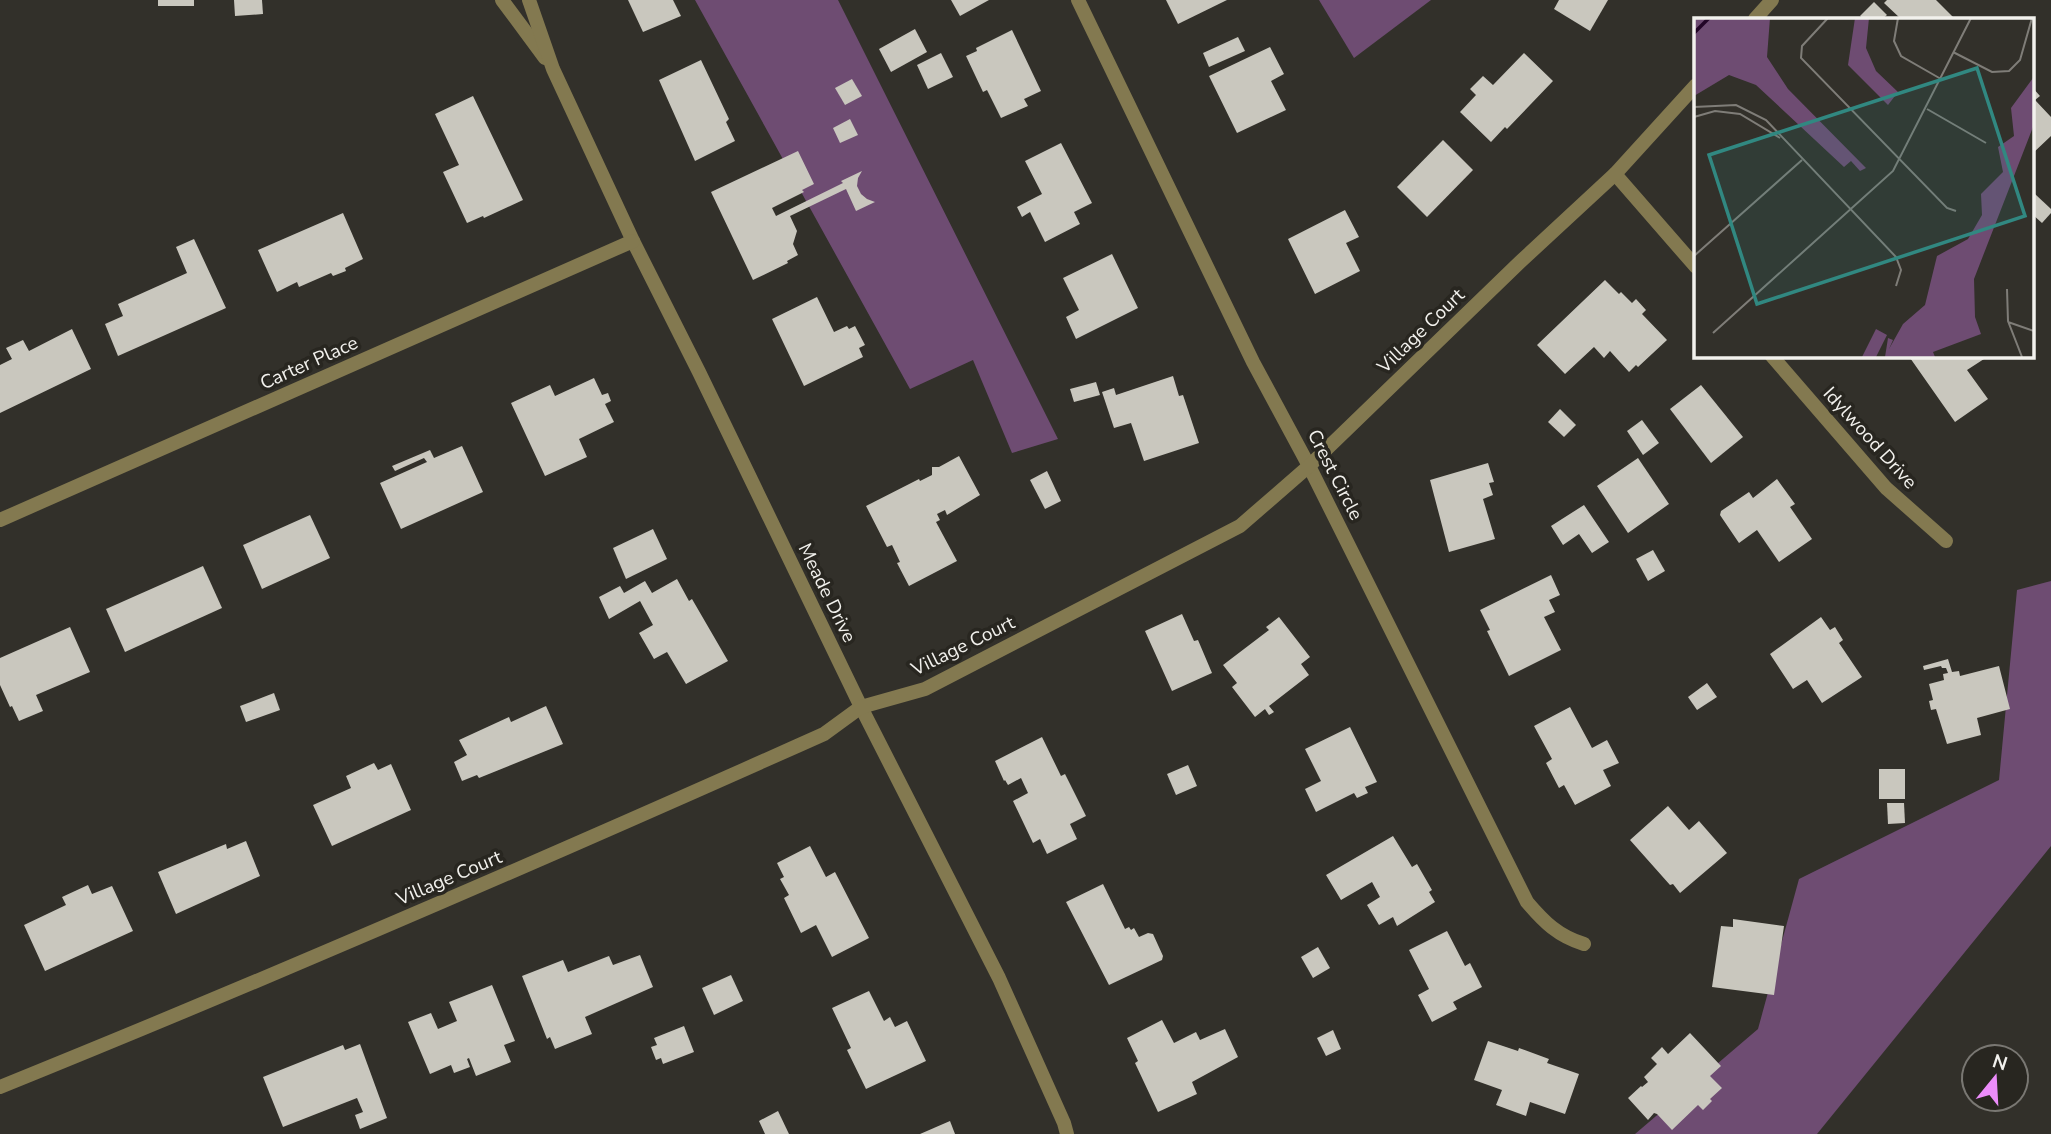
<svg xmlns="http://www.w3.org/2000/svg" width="2051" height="1134" viewBox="0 0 2051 1134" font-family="'Nunito Sans',sans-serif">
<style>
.green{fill:#6e4c72}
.building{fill:#c9c7be}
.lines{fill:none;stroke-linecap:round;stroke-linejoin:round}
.minor{stroke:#837950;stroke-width:14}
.labels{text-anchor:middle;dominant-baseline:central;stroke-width:7;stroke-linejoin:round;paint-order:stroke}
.street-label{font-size:19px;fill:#f2f1ed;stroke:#282620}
.inset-river{fill:none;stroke:#220526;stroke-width:3.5}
.inset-road{fill:none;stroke:#7f7d78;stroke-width:2}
.view{fill:#318881;fill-opacity:0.15;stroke:#318881;stroke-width:3.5}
.inset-edge{fill:none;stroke:#f2f1ed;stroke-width:3.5}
</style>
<rect width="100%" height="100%" fill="#32302a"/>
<g class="green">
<path d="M695 0H838L1058 439 1012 453 973 360 910 389Z"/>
<path d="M1319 0H1431L1354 58Z"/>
<path d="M2051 581V846L1817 1134H1635L1758 1029 1799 879 1999 780 2017 590Z"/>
</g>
<g class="building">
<rect x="158" y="0" width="36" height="6"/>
<path d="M234 0H262L263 14 235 16Z"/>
<path d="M628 0H673L681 16 643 32Z"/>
<path d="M951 0H989L960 16Z"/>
<path d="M1166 0H1227L1178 24Z"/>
<path d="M1559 0H1608L1590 31 1554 9Z"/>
<path d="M1887 0H1936L1955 19H1901L1884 3Z"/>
<path d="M1874 2 1887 15 1882 19H1864L1860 16Z"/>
<path d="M915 29 927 52 891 72 879 49Z"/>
<path d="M1012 30 1041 91 1024 99 1028 106 1001 118 987 90 983 92 966 56 977 51 976 48Z"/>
<path d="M1238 37 1245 51 1209 67 1203 53Z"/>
<path d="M1270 47 1284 74 1271 81 1286 110 1237 133 1209 76Z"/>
<path d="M941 53 953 77 928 89 917 65Z"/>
<path d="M1524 53 1553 81 1507 129 1505 127 1491 142 1460 112 1476 95 1470 89 1483 76 1493 85Z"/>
<path d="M701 60 729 119 726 122 735 141 695 161 659 80Z"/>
<path d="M852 79 862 96 845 105 835 88Z"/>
<path d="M2032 87 2040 96 2035 100 2051 117V136L2032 154Z"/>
<path d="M473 96 523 200 484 218 483 216 467 223 443 172 459 165 435 114Z"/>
<path d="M850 119 858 135 840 143 833 128Z"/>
<path d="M1443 140 1473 170 1427 217 1397 187Z"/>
<path d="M1061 143 1092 203 1074 212 1080 224 1045 242 1030 212 1022 217 1017 207 1042 194 1025 161Z"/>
<path d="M798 151 814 184 802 190 804 192 772 208 776 216 843 183 841 181 862 171 858 178 857 186 861 194 867 199 875 202 856 211 846 189 790 216 797 231 793 244 798 255 787 261 788 263 753 280 711 192Z"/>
<path d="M2035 194 2051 209V213L2042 223 2032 214V198Z"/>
<path d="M1345 210 1359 237 1346 243 1360 271 1315 294 1288 239Z"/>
<path d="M343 213 363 259 345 268 346 271 333 276 331 273 299 287 297 282 277 292 258 250Z"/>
<path d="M194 239 226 308 118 356 105 324 123 316 118 304 187 273 176 247Z"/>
<path d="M1112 254 1138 308 1076 339 1066 317 1079 310 1063 278Z"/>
<path d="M1605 280 1619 294 1621 292 1632 303 1636 299 1646 310 1642 314 1667 340 1638 367 1636 365 1629 372 1610 351 1604 358 1594 347 1565 374 1537 345Z"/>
<path d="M817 297 834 332 847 326 849 329 855 326 865 345 859 348 863 357 804 386 772 319Z"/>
<path d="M72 329 91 369 0 413V365L12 359 6 348 23 340 29 351Z"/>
<path d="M1908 355H1981L1984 359 1967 370 1988 399 1955 422Z"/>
<path d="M1173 376 1179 396 1183 395 1199 443 1144 461 1131 423 1114 428 1102 392 1114 388 1116 395Z"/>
<path d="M594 378 602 395 608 393 611 401 605 404 614 422 579 439 587 457 545 476 511 403 550 385 555 396Z"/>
<path d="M1096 382 1100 395 1074 402 1070 389Z"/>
<path d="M1701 385 1743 437 1711 463 1670 409Z"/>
<path d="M1560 409 1576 425 1564 437 1548 422Z"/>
<path d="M1642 420 1659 443 1643 455 1627 431Z"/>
<path d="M462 446 483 492 401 529 380 483 427 462 424 458 395 471 392 466 430 450 434 458Z"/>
<path d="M959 456 980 495 947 515 945 510 937 514 940 520 936 522 957 561 909 586 897 563 900 562 892 545 887 547 866 506 919 479 920 481 932 475V467H939Z"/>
<path d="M1638 458 1669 504 1628 533 1597 486Z"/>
<path d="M1488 463 1494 482 1489 483 1493 495 1483 499 1495 539 1449 552 1430 480Z"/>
<path d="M1047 471 1061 501 1045 509 1030 480Z"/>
<path d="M1777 479 1795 504 1790 507 1812 539 1779 562 1757 530 1739 543 1720 515 1721 511 1749 492 1753 498Z"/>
<path d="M1584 505 1609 542 1592 553 1579 534 1563 545 1551 526Z"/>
<path d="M310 515 330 558 262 589 243 545Z"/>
<path d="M653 529 667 559 626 579 613 548Z"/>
<path d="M1653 550 1665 571 1648 581 1636 559Z"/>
<path d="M203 566 222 608 125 652 106 609Z"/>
<path d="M1551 575 1560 595 1549 600 1555 612 1544 617 1561 650 1509 676 1487 631 1490 630 1480 610Z"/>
<path d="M677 579 689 601 692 599 728 661 686 684 667 652 654 659 639 633 653 625 640 601 609 619 599 597 620 586 624 593 645 581 652 593Z"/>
<path d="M1182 614 1194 641 1198 640 1212 673 1172 691 1145 631Z"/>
<path d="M1279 617 1310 657 1301 664 1309 675 1269 706 1274 712 1269 715 1265 709 1255 717 1232 687 1237 683 1223 665 1269 630 1266 627Z"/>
<path d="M1821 617 1830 630 1835 627 1843 640 1839 643 1862 677 1822 703 1807 680 1793 689 1770 654Z"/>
<path d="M70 627 90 672 36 695 43 711 19 721 12 706 10 707 0 685V658Z"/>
<path d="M1948 659 1952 672 1959 671 1960 676 1999 666 2010 709 1977 718 1981 735 1947 744 1936 709 1931 710 1929 701 1933 700 1929 684 1944 680 1943 674 1948 673 1946 668H1942L1941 666 1924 670 1923 666Z"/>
<path d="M1707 683 1717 697 1697 710 1688 697Z"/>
<path d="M274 693 280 710 246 722 240 706Z"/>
<path d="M546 706 563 744 479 778 477 775 462 781 454 762 467 755 459 740 509 717 511 722Z"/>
<path d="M1570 707 1592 748 1607 740 1619 763 1603 770 1611 786 1575 805 1564 785 1559 788 1546 763 1552 759 1534 726Z"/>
<path d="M1350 727 1377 782 1365 787 1368 793 1357 798 1354 793 1316 812 1305 789 1321 781 1305 749Z"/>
<path d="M1042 737 1061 776 1065 774 1086 816 1070 824 1077 839 1047 854 1040 839 1033 843 1013 801 1028 793 1021 778 1008 785 1005 780 1004 781 995 761Z"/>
<path d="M374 763 378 770 391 764 411 810 332 846 313 805 351 788 346 776Z"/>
<path d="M1188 765 1197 786 1176 795 1167 774Z"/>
<rect x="1879" y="769" width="26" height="30"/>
<path d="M1887 803H1904L1905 823 1888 824Z"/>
<path d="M1668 806 1689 830 1699 821 1727 853 1680 893 1673 884 1670 885 1630 840Z"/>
<path d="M1393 836 1412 867 1417 864 1432 890 1429 892 1435 902 1397 926 1393 917 1379 925 1367 905 1380 897 1372 882 1341 900 1326 875Z"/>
<path d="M246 841 260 876 176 914 158 872 226 844 227 849Z"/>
<path d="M810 846 826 877 835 872 869 938 832 957 816 925 801 933 784 898 789 895 780 879 784 877 777 863Z"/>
<path d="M1103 884 1125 929 1129 927 1131 930 1134 928 1139 937 1148 933 1153 934 1163 956 1162 960 1109 985 1066 902Z"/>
<path d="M88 885 92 894 112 886 133 931 45 971 24 925 66 905 62 897Z"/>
<path d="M1733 919 1784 926 1774 995 1712 987 1721 926 1733 927Z"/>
<path d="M1447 931 1465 966 1470 963 1482 987 1453 1002 1457 1009 1432 1022 1418 995 1429 989 1409 950Z"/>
<path d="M1318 947 1330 968 1313 978 1301 957Z"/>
<path d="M640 955 653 987 585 1017 592 1034 555 1049 550 1037 547 1039 522 976 563 960 568 972 609 956 613 965Z"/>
<path d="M731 975 743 1001 714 1015 702 988Z"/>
<path d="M492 985 515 1041 504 1045 511 1062 476 1076 469 1058 467 1059 470 1067 454 1073 451 1065 430 1074 408 1022 431 1013 438 1029 457 1021 449 1002Z"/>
<path d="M869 991 884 1021 890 1017 895 1027 907 1021 926 1061 866 1089 847 1050 851 1048 832 1008Z"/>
<path d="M1162 1020 1174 1043 1196 1032 1200 1040 1225 1029 1238 1057 1192 1082 1197 1094 1158 1112 1135 1063 1138 1061 1127 1038Z"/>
<path d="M684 1026 694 1052 663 1064 661 1058 656 1060 651 1047 657 1045 654 1038Z"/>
<path d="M1333 1030 1341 1049 1326 1056 1317 1038Z"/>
<path d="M1690 1033 1721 1066 1710 1076 1722 1088 1710 1099 1712 1101 1703 1110 1698 1105 1672 1130 1657 1114 1654 1113 1648 1120 1628 1098 1641 1086 1642 1087 1648 1082 1644 1077 1657 1064 1651 1058 1662 1047 1668 1054Z"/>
<path d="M1488 1041 1518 1051 1519 1048 1549 1059 1547 1063 1579 1074 1565 1114 1530 1102 1526 1116 1496 1105 1502 1090 1474 1080Z"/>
<path d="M360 1044 387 1118 360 1129 355 1115 363 1112 357 1098 283 1127 263 1077 343 1045 345 1050Z"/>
<path d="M778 1111 789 1134H765L759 1121Z"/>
<path d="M950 1121 955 1134H920Z"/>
</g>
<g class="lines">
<g class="minor">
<path d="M502 0 545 58"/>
<path d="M529 0 553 69 633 241 699 372 861 707 999 978 1064 1123 1067 1134"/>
<path d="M1078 0 1253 362 1309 466 1527 902C1544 922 1558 936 1584 944"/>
<path d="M1755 19 1772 0"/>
<path d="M1615 174 1696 267"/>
<path d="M1771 355 1886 488 1946 541"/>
<path d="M0 520 633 241"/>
<path d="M0 1087C277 975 551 856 824 734L861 707 925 689 1240 526 1309 466 1520 262 1615 174 1696 85"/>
</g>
</g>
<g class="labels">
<g class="street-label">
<text transform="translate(1421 331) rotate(-44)">Village Court</text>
<text transform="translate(309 363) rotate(-24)">Carter Place</text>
<text transform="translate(1870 438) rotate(48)">Idylwood Drive</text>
<text transform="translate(1335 475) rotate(63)">Crest Circle</text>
<text transform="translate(827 593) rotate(64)">Meade Drive</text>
<text transform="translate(963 646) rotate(-26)">Village Court</text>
<text transform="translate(449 878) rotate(-23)">Village Court</text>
</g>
</g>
<g transform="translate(1694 18)">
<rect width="340" height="340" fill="#32302a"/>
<path d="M0 0H76L73 39 94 71 172 150 166 153 157 143 150 149 62 67 35 57 0 78ZM161 0H175L172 30 182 53 204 74 194 87 154 47ZM339 60V109L280 261 281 299 287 316 239 334 241 339H191L194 320 199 322 195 331 209 306 231 287 243 238 274 221 288 197 287 176 309 154 304 129 320 118 317 90ZM182 311 193 317 182 339H168Z" fill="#6e4c72"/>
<path class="inset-river" d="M0 15 15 0"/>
<path class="inset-road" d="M134 0 108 28 107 40 253 190 262 193M204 0 200 23 207 38 247 61M259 34 298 54 315 53 326 42 338 0M0 89 42 87 72 102 202 239 207 252 202 268M233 91 292 125M0 99 21 93 46 96 86 120M0 238 108 142M313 271 314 303 328 339M314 304 340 313M19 315 199 153 277 0"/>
<path class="view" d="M283 50 331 198 63 286 15 137Z"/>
<rect width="340" height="340" class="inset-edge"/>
</g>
<g transform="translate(1995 1078) rotate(18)"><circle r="33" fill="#282620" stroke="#797772" stroke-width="2"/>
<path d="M0-5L12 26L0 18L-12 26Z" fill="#ec8cfa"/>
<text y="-10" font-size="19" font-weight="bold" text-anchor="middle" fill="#f2f1ed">N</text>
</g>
</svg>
